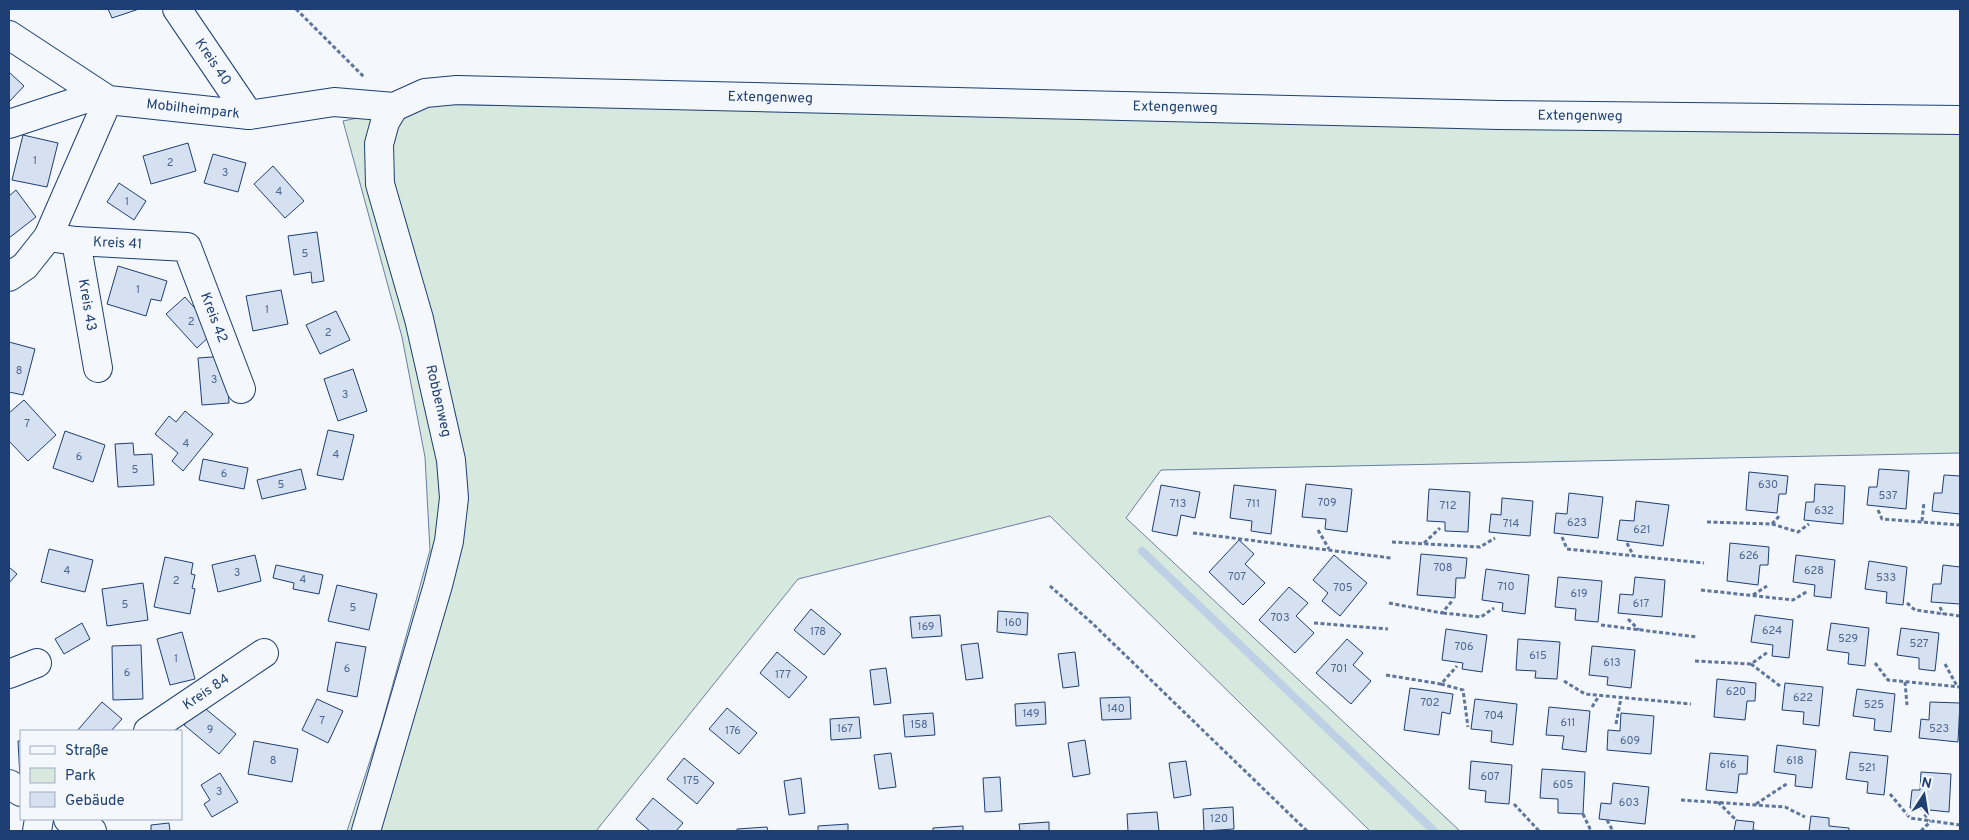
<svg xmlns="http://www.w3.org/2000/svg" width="1969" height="840" viewBox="0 0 1969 840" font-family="Overpass,sans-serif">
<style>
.green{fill:#d7e8df;stroke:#687fa3}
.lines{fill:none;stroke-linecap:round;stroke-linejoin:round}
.stream{stroke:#bed0e5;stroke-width:8}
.building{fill:#d5e0f0;stroke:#1d3f73}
.minor-casing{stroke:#1d3f73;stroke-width:30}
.path{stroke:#5e769c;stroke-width:3;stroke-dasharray:4 2.5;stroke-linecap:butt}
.minor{stroke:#f4f7fb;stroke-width:28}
.labels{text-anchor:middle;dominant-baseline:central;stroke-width:4;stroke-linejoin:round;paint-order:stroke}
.number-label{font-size:11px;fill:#4b6792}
.street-label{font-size:14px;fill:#1d3f73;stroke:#f4f7fb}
</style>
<rect width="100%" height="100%" fill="#f4f7fb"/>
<path class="green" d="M423 104 1960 132V453L1161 470 1126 518 1460 831H1370L1050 516 798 579 596 831H347L381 727 430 550 425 457 402 337 343 121Z"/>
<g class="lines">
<path class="stream" d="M1142 551 1434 831"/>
</g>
<g class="building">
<path d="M108 9H139L112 18Z"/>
<path d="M9 72 24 86 9 102Z"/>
<path d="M23 135 58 143 47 187 12 180Z"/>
<path d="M188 143 196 171 151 184 143 156Z"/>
<path d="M213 154 246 163 238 192 204 183Z"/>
<path d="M273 166 304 201 285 218 254 184Z"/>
<path d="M119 183 146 201 134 220 107 202Z"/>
<path d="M16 190 36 217 9 238V196Z"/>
<path d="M317 232 324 281 312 283 311 272 294 275 288 236Z"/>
<path d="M118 266 167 281 161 301 151 299 146 316 107 304Z"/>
<path d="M281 290 288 324 253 331 246 296Z"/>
<path d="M185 297 215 331 197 348 166 314Z"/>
<path d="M336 311 350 340 320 354 306 325Z"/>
<path d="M9 342 35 349 23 395 9 392Z"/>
<path d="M226 356 229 403 202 405 198 358Z"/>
<path d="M353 369 367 411 338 421 324 379Z"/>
<path d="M24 400 56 435 28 461 9 441V413Z"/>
<path d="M185 411 213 434 183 471 172 461 178 453 155 434 169 416 176 422Z"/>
<path d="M328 430 354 435 343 480 317 475Z"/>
<path d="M65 431 105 445 93 482 53 468Z"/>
<path d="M133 443 134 455 152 454 154 485 118 487 115 444Z"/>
<path d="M203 459 248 468 244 489 199 480Z"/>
<path d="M301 469 306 489 262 499 257 480Z"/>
<path d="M1879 469 1909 471 1906 509 1867 505 1869 487H1877Z"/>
<path d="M1749 472 1788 476 1786 494H1779L1777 513 1746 510Z"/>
<path d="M1944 475 1960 476V514L1932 511 1934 493H1942Z"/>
<path d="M1306 484 1352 489 1347 532 1325 529 1326 519 1302 517Z"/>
<path d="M1815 484 1845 486 1843 524 1804 520 1806 502H1814Z"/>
<path d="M1161 485 1200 492 1195 518 1181 515 1177 536 1152 531Z"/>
<path d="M1234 485 1276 490 1271 534 1251 531 1252 521 1230 518Z"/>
<path d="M1429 489 1470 492 1468 532 1445 531V522L1427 521Z"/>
<path d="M1569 493 1603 497 1598 538 1554 533 1556 513 1567 514Z"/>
<path d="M1502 498 1533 501 1530 536 1489 532 1491 514 1501 515Z"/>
<path d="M1636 501 1669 505 1663 546 1617 540 1620 520 1634 521Z"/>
<path d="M1239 540 1254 554 1245 564 1265 583 1243 605 1209 572Z"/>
<path d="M1730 543 1769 547 1768 565H1760L1758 585 1727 581Z"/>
<path d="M49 549 93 560 85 592 41 582Z"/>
<path d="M1421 554 1467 558 1465 578H1456L1455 598 1417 595Z"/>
<path d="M255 555 261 581 218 592 212 565Z"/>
<path d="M1334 555 1367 583 1340 616 1322 601 1328 593 1313 580Z"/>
<path d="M1796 555 1835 560 1831 598 1814 596 1815 585 1793 582Z"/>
<path d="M165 557 193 563 191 574 195 575 192 588 195 589 190 614 154 607Z"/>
<path d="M1869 561 1907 567 1903 605 1886 603 1887 592 1865 589Z"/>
<path d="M276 565 323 575 319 594 293 589 294 583 273 578Z"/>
<path d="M1943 565 1960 567V604L1931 602 1933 584H1941Z"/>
<path d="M9 567 17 574 9 583Z"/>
<path d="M1486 569 1529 575 1525 614 1502 611 1503 603 1482 600Z"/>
<path d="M1558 577 1602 581 1598 622 1575 620 1576 609 1555 607Z"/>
<path d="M1635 577 1665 580 1662 617 1618 613 1620 594 1633 595Z"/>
<path d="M143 583 148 620 107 626 102 589Z"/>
<path d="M337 585 377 594 369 630 328 621Z"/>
<path d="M1289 587 1308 603 1296 616 1314 633 1295 653 1259 620Z"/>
<path d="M811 609 841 634 824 655 794 630Z"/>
<path d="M998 611 1028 613 1027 635 997 632Z"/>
<path d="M940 615 942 636 912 638 910 617Z"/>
<path d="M1755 615 1793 620 1789 658 1772 656 1773 645 1751 642Z"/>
<path d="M82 623 90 639 64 654 55 639Z"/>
<path d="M1831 623 1869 628 1865 666 1848 664 1849 653 1827 650Z"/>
<path d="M1901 628 1939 633 1935 671 1919 669V658L1897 655Z"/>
<path d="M1446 629 1487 635 1482 672 1462 669 1463 663 1442 660Z"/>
<path d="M182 632 195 679 170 685 157 639Z"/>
<path d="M1347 639 1363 653 1353 665 1371 681 1351 704 1316 673Z"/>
<path d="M1518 639 1560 642 1557 679 1535 678 1536 671 1516 670Z"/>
<path d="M336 642 366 647 357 697 327 691Z"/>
<path d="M978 643 983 678 966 680 961 645Z"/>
<path d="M141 645 143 699 113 700 112 646Z"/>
<path d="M1592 646 1635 650 1631 688 1607 685 1608 677 1589 675Z"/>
<path d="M777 652 807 677 789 698 760 673Z"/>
<path d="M1075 652 1079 686 1063 688 1058 654Z"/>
<path d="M886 668 891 703 874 705 870 670Z"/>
<path d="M1717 679 1756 683 1755 701H1747L1745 720 1714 717Z"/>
<path d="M1785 683 1823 687 1819 726 1803 724 1804 712 1782 710Z"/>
<path d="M1410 688 1453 694 1450 714 1442 712 1439 735 1404 730Z"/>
<path d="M1857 689 1895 694 1891 732 1874 730 1875 719 1853 716Z"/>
<path d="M1130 697 1131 719 1102 720 1100 698Z"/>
<path d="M317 699 343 711 328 743 302 730Z"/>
<path d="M1475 699 1517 704 1513 745 1491 742 1492 731 1471 729Z"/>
<path d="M102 702 122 719 111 731H77Z"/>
<path d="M1045 702 1046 724 1016 726 1015 704Z"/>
<path d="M1930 702 1960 703 1958 742 1919 738 1921 719 1929 720Z"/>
<path d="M201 705 236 734 219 754 184 725Z"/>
<path d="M1549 707 1590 711 1586 752 1562 749 1564 736 1546 735Z"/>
<path d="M727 708 757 733 739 754 709 729Z"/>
<path d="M933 713 935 735 905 737 903 715Z"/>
<path d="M1621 713 1654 716 1651 754 1607 750 1608 730 1620 731Z"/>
<path d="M859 717 861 738 831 740 830 719Z"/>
<path d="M1085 740 1090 774 1073 777 1068 743Z"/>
<path d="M18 741H21V778H20Z"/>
<path d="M254 741 298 749 292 782 248 774Z"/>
<path d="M1777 745 1816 750 1812 788 1795 786 1796 775 1774 772Z"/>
<path d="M1850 752 1888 756 1884 795 1867 793 1868 782 1846 779Z"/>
<path d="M891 753 896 787 879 789 874 755Z"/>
<path d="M1710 753 1748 756 1747 774H1739L1737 793 1706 790Z"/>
<path d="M684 758 714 783 697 804 667 779Z"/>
<path d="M1186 761 1191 795 1174 798 1169 763Z"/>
<path d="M1471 761 1512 765 1509 804 1485 802 1486 791 1469 789Z"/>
<path d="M1542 769 1585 772 1583 814 1558 813V799L1540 798Z"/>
<path d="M1921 772 1951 774 1949 812 1910 808 1912 790H1920Z"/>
<path d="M220 773 238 802 212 817 204 804 210 800 201 785Z"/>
<path d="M1000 777 1002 811 985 812 983 778Z"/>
<path d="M801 778 805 813 789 815 784 781Z"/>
<path d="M1613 783 1649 787 1645 824 1599 819 1601 803 1611 804Z"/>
<path d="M653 798 683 823 676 831H650L636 819Z"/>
<path d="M1233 807 1234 829 1204 831 1203 809Z"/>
<path d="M1157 812 1159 831H1128L1127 814Z"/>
<path d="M1811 816 1829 818V826L1849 828V831H1809Z"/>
<path d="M1736 820 1754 822 1753 830 1766 831H1734Z"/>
<path d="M1049 822V831H1020L1019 824Z"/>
<path d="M169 823 170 831H151V825Z"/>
<path d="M848 824V831H818V826Z"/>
<path d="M963 826V831H933V828Z"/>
<path d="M767 827 768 831H737V829Z"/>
</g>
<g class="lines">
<g class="minor-casing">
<g id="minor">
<path id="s1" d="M177 9 249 115"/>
<path id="s2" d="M9 35 108 100 249 115 334 102 394 107 425 93 457 90 1499 115 1960 120"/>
<path d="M9 124 97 95"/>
<path id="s3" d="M48 237 76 241 187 247 241 389"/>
<path id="s4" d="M76 241 98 368"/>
<path d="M9 277 25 266 48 237 108 100"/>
<path d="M9 674 37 663"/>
<path id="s5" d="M148 731 264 653"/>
<path d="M9 784 21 792"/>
<path d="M68 819 92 831"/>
<path d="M37 831 39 819"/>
<path d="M366 831 438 585 449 541 454 498 451 460 419 319 380 184 379 144 385 122 394 107"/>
</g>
</g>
<g class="path">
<path d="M296 9 365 78"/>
<path d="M1878 510 1882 519 1960 525"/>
<path d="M1922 521 1924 502"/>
<path d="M1707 522 1772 524 1798 532 1809 524"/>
<path d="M1772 524 1780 515"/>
<path d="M1318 530 1329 549"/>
<path d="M1193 533 1391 558"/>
<path d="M1562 537 1567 549 1704 563"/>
<path d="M1392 542 1480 547 1495 538"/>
<path d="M1424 543 1440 528"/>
<path d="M1627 543 1633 555"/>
<path d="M1050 586 1092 623 1307 831"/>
<path d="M1701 590 1793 600 1808 591"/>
<path d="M1753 595 1767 586"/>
<path d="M1389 603 1442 613 1452 601"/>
<path d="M1907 603 1915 610 1960 616"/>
<path d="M1940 607 1943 614"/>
<path d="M1443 613 1481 617 1494 608"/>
<path d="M1628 619 1639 630"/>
<path d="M1314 623 1388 629"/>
<path d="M1601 625 1697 637"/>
<path d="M1695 661 1751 664 1768 652"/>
<path d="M1875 663 1888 680 1960 687"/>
<path d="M1751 664 1780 686"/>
<path d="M1945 664 1957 686"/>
<path d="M1386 675 1441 684 1457 666"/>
<path d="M1564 681 1585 694 1691 704"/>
<path d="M1905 682 1907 705"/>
<path d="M1441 684 1463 690 1468 727"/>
<path d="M1592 707 1599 696"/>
<path d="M1616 724 1621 698"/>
<path d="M1890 794 1910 818 1960 825"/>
<path d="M1681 800 1785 807 1805 817"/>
<path d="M1718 802 1736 820"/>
<path d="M1514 804 1539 831"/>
<path d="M1756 804 1788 783"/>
<path d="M1583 814 1591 831"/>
<path d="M1607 820 1613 831"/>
<path d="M1921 831 1931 821 1924 814"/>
</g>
<use href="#minor" class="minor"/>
</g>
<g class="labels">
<g class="number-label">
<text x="35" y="161">1</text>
<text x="170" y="163">2</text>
<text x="225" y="173">3</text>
<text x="279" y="192">4</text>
<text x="127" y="202">1</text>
<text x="305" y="254">5</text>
<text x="138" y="290">1</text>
<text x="267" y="310">1</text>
<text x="191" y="322">2</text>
<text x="328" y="333">2</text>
<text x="19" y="371">8</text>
<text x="214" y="380">3</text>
<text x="345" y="395">3</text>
<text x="27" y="424">7</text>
<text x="186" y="444">4</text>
<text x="336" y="455">4</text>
<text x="79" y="457">6</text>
<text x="135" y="470">5</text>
<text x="224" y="474">6</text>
<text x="281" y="485">5</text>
<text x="1768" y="485">630</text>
<text x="1888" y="496">537</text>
<text x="1327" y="503">709</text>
<text x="1178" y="504">713</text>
<text x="1253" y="504">711</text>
<text x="1448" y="506">712</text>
<text x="1824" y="511">632</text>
<text x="1577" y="523">623</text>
<text x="1511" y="524">714</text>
<text x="1642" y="530">621</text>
<text x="1749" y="556">626</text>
<text x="1443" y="568">708</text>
<text x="67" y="571">4</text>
<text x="1814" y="571">628</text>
<text x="237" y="573">3</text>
<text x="1237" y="577">707</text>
<text x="1886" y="578">533</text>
<text x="303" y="580">4</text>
<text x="176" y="581">2</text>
<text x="1506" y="587">710</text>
<text x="1343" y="588">705</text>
<text x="1579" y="594">619</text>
<text x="1641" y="604">617</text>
<text x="125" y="605">5</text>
<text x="353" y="608">5</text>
<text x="1280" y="618">703</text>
<text x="1013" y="623">160</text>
<text x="926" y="627">169</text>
<text x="1772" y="631">624</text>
<text x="818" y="632">178</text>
<text x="1848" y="639">529</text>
<text x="1919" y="644">527</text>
<text x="1464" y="647">706</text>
<text x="1538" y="656">615</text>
<text x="176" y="659">1</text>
<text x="1612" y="663">613</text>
<text x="347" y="669">6</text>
<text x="1339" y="669">701</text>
<text x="127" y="673">6</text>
<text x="783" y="675">177</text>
<text x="1736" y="692">620</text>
<text x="1803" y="698">622</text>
<text x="1430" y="703">702</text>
<text x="1874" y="705">525</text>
<text x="1116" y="709">140</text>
<text x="1031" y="714">149</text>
<text x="1494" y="716">704</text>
<text x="322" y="721">7</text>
<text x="1568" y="723">611</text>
<text x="919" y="725">158</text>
<text x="845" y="729">167</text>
<text x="1939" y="729">523</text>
<text x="210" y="730">9</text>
<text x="733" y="731">176</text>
<text x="1630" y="741">609</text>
<text x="273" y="761">8</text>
<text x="1795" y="761">618</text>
<text x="1728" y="765">616</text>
<text x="1867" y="768">521</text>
<text x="1490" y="777">607</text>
<text x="691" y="781">175</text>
<text x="1563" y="785">605</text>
<text x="219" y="792">3</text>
<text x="1629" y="803">603</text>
<text x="1219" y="819">120</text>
</g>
<g class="street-label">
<text stroke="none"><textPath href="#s1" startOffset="64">Kreis 40</textPath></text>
<text stroke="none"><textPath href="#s2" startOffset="786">Extengenweg</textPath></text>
<text stroke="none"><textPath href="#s2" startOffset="1191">Extengenweg</textPath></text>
<text stroke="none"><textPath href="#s2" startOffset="204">Mobilheimpark</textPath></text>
<text stroke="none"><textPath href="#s2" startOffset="1596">Extengenweg</textPath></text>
<text stroke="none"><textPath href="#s3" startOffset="70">Kreis 41</textPath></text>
<text stroke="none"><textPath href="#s4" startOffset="65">Kreis 43</textPath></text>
<text stroke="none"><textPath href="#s3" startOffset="215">Kreis 42</textPath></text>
<text transform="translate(438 401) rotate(77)">Robbenweg</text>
<text stroke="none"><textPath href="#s5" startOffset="70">Kreis 84</textPath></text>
</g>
</g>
<rect width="1969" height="840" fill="none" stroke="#1d3f73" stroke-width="20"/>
<rect x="20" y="730" width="162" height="90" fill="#f4f7fb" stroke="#9eadc5"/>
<rect x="30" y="746" width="25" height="8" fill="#f4f7fb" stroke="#9eadc5"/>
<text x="65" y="755" font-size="15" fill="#1d3f73">Straße</text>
<rect x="30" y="768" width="25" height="15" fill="#d7e8df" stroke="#9eadc5"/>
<text x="65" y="780" font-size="15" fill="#1d3f73">Park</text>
<rect x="30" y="792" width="25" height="15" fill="#d5e0f0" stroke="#9eadc5"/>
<text x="65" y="805" font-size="15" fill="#1d3f73">Gebäude</text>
<g transform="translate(1924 795) rotate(12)" stroke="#f4f7fb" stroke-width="4" paint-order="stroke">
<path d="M0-4L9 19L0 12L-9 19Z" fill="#1d3f73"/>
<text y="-8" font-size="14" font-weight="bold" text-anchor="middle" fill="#1d3f73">N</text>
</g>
</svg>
